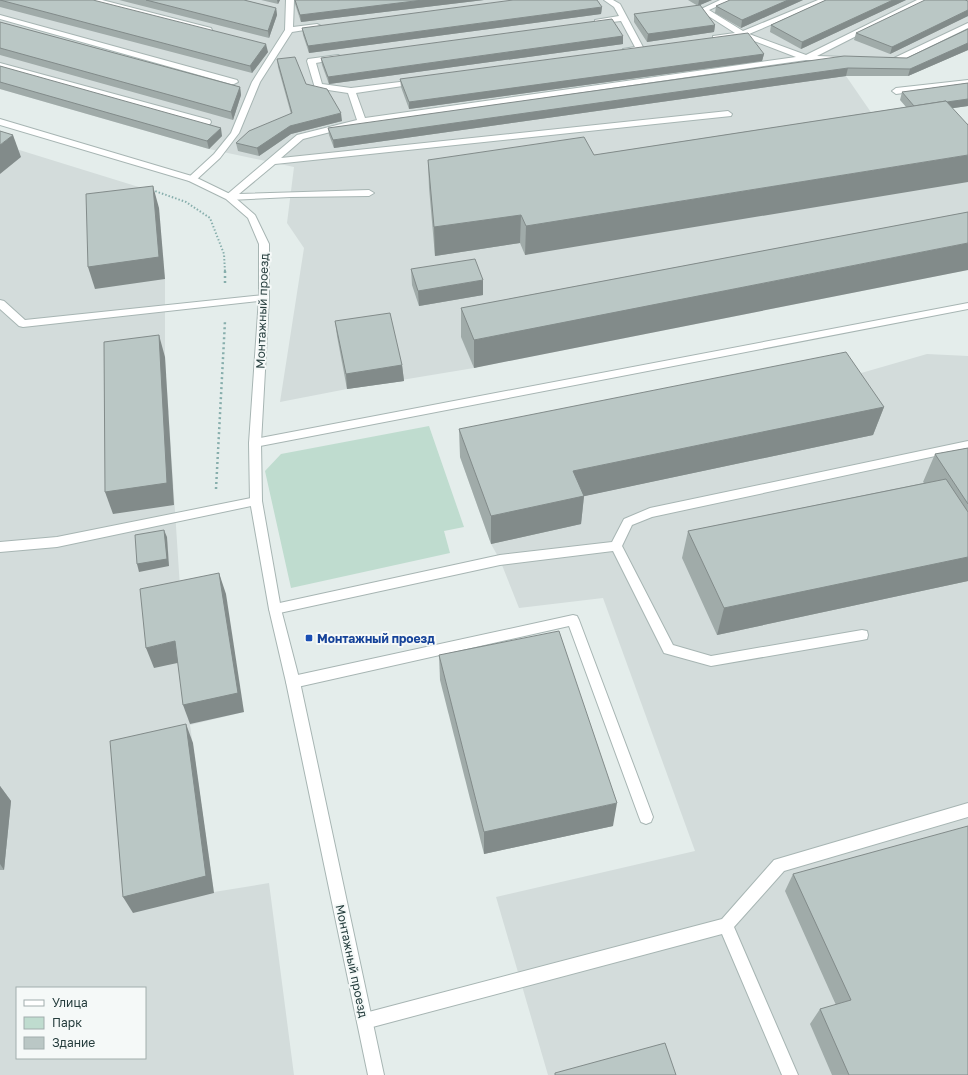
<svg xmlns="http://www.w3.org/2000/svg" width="968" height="1075" viewBox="0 0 968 1075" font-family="'Golos Text',sans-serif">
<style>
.built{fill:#d3dcdb;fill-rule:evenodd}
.green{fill:#bfdccf}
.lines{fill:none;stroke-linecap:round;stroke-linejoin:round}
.service-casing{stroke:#a7b5b3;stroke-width:2}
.minor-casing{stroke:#a7b5b3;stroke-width:2}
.path-far1{stroke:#87aeac;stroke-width:2;stroke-dasharray:1.5 2;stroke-linecap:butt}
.path{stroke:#87aeac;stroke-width:2.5;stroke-dasharray:2 3;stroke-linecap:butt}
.service{fill:#fff;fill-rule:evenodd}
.minor{fill:#fff;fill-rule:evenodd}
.wall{fill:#a0aba9}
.shaded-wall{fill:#828b8a}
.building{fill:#bac7c5;stroke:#828b8a}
.transit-dot{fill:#1a4fb4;stroke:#f5f9f8;stroke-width:1.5}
.labels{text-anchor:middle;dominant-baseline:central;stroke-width:4;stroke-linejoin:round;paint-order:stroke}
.street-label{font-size:12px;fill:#253d3d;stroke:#f5f9f8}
.transit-label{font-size:12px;font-weight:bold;fill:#164399;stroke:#f5f9f8;text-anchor:start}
</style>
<rect width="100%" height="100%" fill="#e4edeb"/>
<g class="built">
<path d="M0 0H959L968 2V50L908 76H846L888 137 968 123V270L474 368 347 389 280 402 304 248 287 223 294 167 209 149 0 89Z"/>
<path d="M0 144 142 188 159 208 165 279V357L181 603 244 712 190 725 214 892 269 883 294 1075H0ZM17 988H145V1058H17Z"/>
<path d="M927 354 968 356V1075H548L496 897 695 851 603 598 519 608 500 560 491 544 460 457 837 380Z"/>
</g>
<path class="green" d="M429 426 464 527 444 531 450 553 291 588 265 471 281 454Z"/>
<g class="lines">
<g class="service-casing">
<g id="service">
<path d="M89 0H102L211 28 212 30 208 32 90 2Z"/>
<path d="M286 0H294L293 27 317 24 321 26 317 28 292 32 260 82 239 133 220 158 195 181H189L187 179 189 177 214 154 231 133 252 82 285 30Z"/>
<path d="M604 0H613L620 4 644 49 643 51 623 53V49L635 47 621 21 595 24V20L619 16 614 7Z"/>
<path d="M720 0H731L709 10 743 31 818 0H829L749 34 806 55 917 0H927L817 56 844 57V61H841L806 60 362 124 303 139 281 158 728 111 732 114 731 116 275 164 239 194 369 190 374 193 369 196 291 197 229 200 224 197 297 135 357 120 348 93 315 88 307 61 308 59 338 55 342 57 338 59 316 63 322 84 351 88 416 80 420 82 416 84 356 93 365 118 796 57 741 36 713 40V36L735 33 699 10Z"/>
<path d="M0 15 237 80 238 82 234 84H231L0 19Z"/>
<path d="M968 23V28L898 62H886L882 60 886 58H894Z"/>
<path d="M0 63 210 120 211 122 210 124H204L0 68Z"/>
<path d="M968 80V84L896 94 892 91 896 88Z"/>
<path d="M264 295 269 298 268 300 23 327 19 326 0 309V300L4 301 25 320Z"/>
<path d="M968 303V309L255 447 251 446 249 443 251 440 255 439Z"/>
<path d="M968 441V449L652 517 632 525 622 546 673 645 711 656 862 630 867 631 868 635 867 639 862 640 711 666 664 653 613 551 500 565 275 614 271 613 269 609 271 605 275 604 500 555 612 542 624 519 650 508Z"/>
<path d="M256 497 260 498 262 501 260 504 256 505 57 547 0 552V542L57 537Z"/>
<path d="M573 615 577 616 579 620 653 817 651 822 646 824 641 822 639 817 569 626 293 688 288 686 286 682 288 678 293 676Z"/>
<path d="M968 803V817L784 871 734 927 798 1075H782L722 934 365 1029 359 1027 357 1021 359 1015 365 1013 722 919 774 860Z"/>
</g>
</g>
<g class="minor-casing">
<path id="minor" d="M0 119 195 177 232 195 255 215 269 244V298L261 443 262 501 281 609 300 682 384 1075H368L286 682 269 609 250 501 249 443 259 298V244L248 218 226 199 189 181 0 125Z"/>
</g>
<path class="path-far1" d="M152 190 186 202 210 218 224 254 225 272"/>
<g class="path">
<path d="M225 271V284"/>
<path d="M216 489 225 321"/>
</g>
<use href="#service" class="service"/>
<use href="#minor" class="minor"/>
</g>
<g class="wall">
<path d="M0 0 268 52 252 73 0 7Z"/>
<path d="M119 0H244L276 8 277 15 269 38Z"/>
<path d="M261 0H280L278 4Z"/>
<path d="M294 0H484L301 22 295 4Z"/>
<path d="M688 0H712L699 5 715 25 714 32 647 42 634 22V14L698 6Z"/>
<path d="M803 0 741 28 715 13 716 6Z"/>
<path d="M826 0H906L801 49 770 32 771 25Z"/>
<path d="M968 1V16L890 54 854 40 856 33Z"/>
<path d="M602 7 601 14 309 53 303 35 302 28Z"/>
<path d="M0 22 240 87 241 95 233 120 0 55Z"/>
<path d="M968 29V50L908 76H846L334 148 329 135 328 128 907 58Z"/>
<path d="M623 36V44L329 84 322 65 321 58Z"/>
<path d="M764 54 762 61 409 109 401 87 400 79Z"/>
<path d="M277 59 306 84 342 121 291 134 259 156 238 151 236 143 291 114 278 67Z"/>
<path d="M0 66 222 136 209 149 0 89Z"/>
<path d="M968 83V106L953 108 525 255 520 243 435 256 429 188 428 160 594 155 906 107 900 100 902 92Z"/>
<path d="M968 212 474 368 461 337V308Z"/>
<path d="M411 269 483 295 419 306 412 285Z"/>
<path d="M335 321 402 365 404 381 347 389 337 336Z"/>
<path d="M884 407 873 435 584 496 581 524 491 544 460 457 459 429Z"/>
<path d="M968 448V581L717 635 682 558 688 531 924 483 923 482 935 454Z"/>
<path d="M439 655 613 826 484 854 440 680Z"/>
<path d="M0 786 11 801 4 870H0Z"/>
<path d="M793 874 968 1075H832L810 1024 820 1009 836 1005 785 891Z"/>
</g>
<g class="shaded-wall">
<path d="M277 0H280L278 4Z"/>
<path d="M423 0H484L301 22 300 15Z"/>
<path d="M699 0H712L698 6Z"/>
<path d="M788 0H803L741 28 742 20Z"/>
<path d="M893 0H906L801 49 802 42Z"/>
<path d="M602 7 601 14 309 53 308 46Z"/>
<path d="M276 8 277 15 269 38 268 31Z"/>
<path d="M968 10V16L890 54 892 47Z"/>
<path d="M715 25 714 32 647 42 648 34Z"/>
<path d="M623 36V44L329 84 328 77Z"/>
<path d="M968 43V50L908 76 910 69Z"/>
<path d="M266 44 268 52 252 73 250 66Z"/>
<path d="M764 54 762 61 409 109V102Z"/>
<path d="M848 68 846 76 334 148 333 140Z"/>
<path d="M240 87 241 95 233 120 231 112Z"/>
<path d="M968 99V106L912 114 914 106Z"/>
<path d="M341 113 342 121 291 134 259 156 257 148 290 126Z"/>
<path d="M221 128 222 136 209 149 207 141Z"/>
<path d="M13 135 21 157 0 174V145Z"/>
<path d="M968 155V182L525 255 526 226Z"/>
<path d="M153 186 159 208 165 279 95 289 88 267Z"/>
<path d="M521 215 520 243 435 256 434 227Z"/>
<path d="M968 243V270L474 368V340Z"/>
<path d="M483 280V295L419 306 418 291Z"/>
<path d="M159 335 165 357 174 505 113 514 105 492Z"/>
<path d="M402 365 404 381 347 389 346 374Z"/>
<path d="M884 407 873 435 571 499 573 471Z"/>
<path d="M584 496 581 524 491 544V516Z"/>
<path d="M164 530 167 537 169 566 139 572 137 564Z"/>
<path d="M968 557V581L717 635 724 608Z"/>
<path d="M219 573 226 594 244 712 190 724 183 705Z"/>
<path d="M175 641 182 662 154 668 146 648Z"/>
<path d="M186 724 193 743 214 893 133 913 123 897Z"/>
<path d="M0 786 11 801 4 870 0 864Z"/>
<path d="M617 803 613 826 484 854V832Z"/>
</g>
<g class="building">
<path d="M0 0H93L266 44 250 66Z"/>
<path d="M146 0H244L276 8 268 31Z"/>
<path d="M295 0H423L300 15Z"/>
<path d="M513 0H597L602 7 308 46 302 28Z"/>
<path d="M730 0H788L742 20 716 6Z"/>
<path d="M826 0H893L802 42 771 25Z"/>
<path d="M925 0H965L968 1V10L892 47 856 33Z"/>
<path d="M700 5 715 25 648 34 634 14Z"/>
<path d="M612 19 623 36 328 77 321 58Z"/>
<path d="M0 22 240 87 231 112 0 48Z"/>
<path d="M968 29V43L910 69 848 68 333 140 328 128 844 56 907 58Z"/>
<path d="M748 33 764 54 409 102 400 79Z"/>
<path d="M295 57 306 84 327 89 341 113 290 126 257 148 236 143 249 131 292 113 277 59Z"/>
<path d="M0 66 221 128 207 141 0 82Z"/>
<path d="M968 83V99L947 102 946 101 914 106 902 92Z"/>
<path d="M946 101 968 125V155L526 226 521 215 434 227 428 160 584 137 594 155Z"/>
<path d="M0 131 13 135 0 145Z"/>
<path d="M153 186 159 257 88 267 86 194Z"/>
<path d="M968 212V243L474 340 461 308Z"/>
<path d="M475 259 483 280 418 291 411 269Z"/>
<path d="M390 313 402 365 346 374 335 321Z"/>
<path d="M159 335 167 483 105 492 104 342Z"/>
<path d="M846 352 884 407 573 471 584 496 491 516 459 429Z"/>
<path d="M968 448V504L935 454Z"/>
<path d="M946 479 968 512V557L724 608 688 531Z"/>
<path d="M164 530 167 559 137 564 135 535Z"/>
<path d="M219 573 238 693 183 705 175 641 146 648 140 589Z"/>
<path d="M559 631 617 803 484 832 439 655Z"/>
<path d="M186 724 206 876 123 897 110 741Z"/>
<path d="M968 826V1075H849L820 1009 851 1000 793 874Z"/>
<path d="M665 1043 676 1075H555V1073Z"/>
</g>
<rect class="transit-dot" x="305" y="634" width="8" height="8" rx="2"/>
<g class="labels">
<g class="street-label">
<text transform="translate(262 311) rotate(-88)">Монтажный проезд</text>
<text transform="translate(352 961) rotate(78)">Монтажный проезд</text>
</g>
<g class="transit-label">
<text x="317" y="638">Монтажный проезд</text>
</g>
</g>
<rect x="16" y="987" width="130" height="72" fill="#f5f9f8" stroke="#a2aead"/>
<rect x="24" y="1000" width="20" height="6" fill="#ffffff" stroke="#a2aead"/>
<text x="52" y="1007" font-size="12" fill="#253d3d">Улица</text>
<rect x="24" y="1017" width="20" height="12" fill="#bfdccf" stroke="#a2aead"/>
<text x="52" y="1027" font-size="12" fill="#253d3d">Парк</text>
<rect x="24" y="1037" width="20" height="12" fill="#bac7c5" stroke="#a2aead"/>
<text x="52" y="1047" font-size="12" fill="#253d3d">Здание</text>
</svg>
